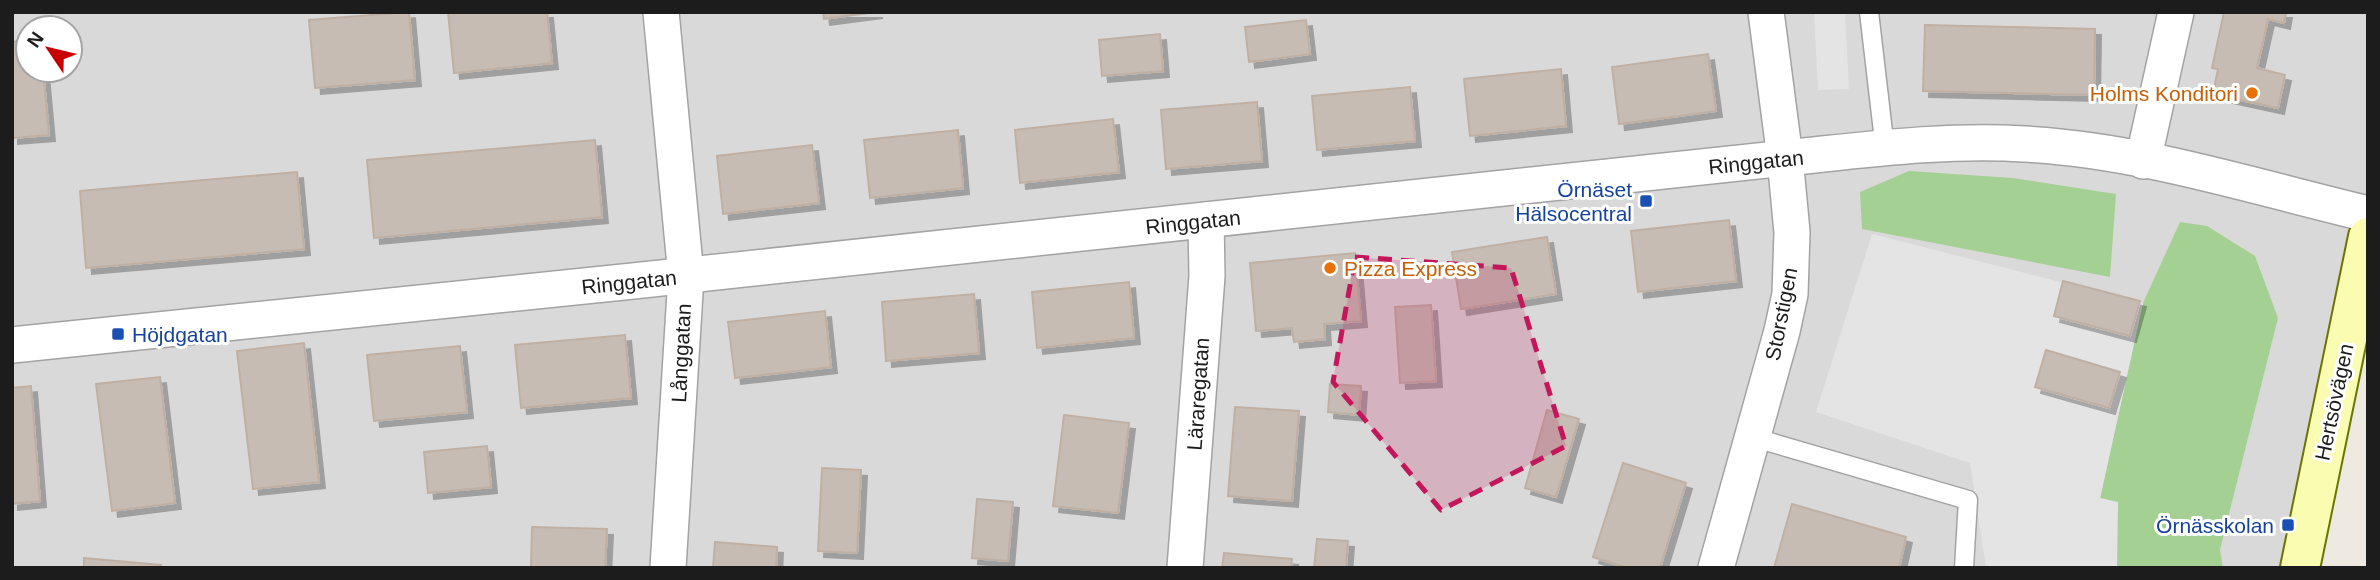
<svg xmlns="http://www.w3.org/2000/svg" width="2380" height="580" viewBox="0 0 2380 580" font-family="Arial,sans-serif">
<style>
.residential{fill:#dad9d9;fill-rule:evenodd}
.forest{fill:#a5d093}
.parking{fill:#e4e4e4}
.building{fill:#c6bcb4;stroke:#c0b0a3;stroke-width:2;filter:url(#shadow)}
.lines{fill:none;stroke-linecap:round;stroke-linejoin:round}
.lane-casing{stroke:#a3a3a3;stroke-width:21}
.street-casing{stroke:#a3a3a3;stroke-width:38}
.secondary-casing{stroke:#6a7600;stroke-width:42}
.lane{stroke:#fff;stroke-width:18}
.street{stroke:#fff;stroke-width:35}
.secondary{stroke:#f9fcb1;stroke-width:38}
.marked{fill:#c2185b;fill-opacity:0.2;stroke:#c2185b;stroke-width:5;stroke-dasharray:14 9;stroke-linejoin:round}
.food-dot{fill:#e8710a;stroke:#fff;stroke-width:2.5}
.transit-dot{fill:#1a4fb4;stroke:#fff;stroke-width:2.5}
.labels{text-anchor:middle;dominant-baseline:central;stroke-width:6;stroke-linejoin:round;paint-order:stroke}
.food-label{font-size:21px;fill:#c56008;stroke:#fff;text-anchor:end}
.street-label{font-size:21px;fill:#1c1c1c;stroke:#fff}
.transit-label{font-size:21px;fill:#164399;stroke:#fff;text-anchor:end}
</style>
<defs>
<filter id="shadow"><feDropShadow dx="6" dy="6" stdDeviation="0" flood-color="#0004"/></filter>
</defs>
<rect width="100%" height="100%" fill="#eeeae1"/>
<path class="residential" d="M12 12H2368V196L2299 568H12ZM28 28H70V70H28Z"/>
<g class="forest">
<path d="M1909 171 2013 178 2116 194 2110 277 1862 229 1860 192Z"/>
<path d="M2180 222 2207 226 2255 256 2278 318 2220 550 2223 568H2117V503L2100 499 2143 303Z"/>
</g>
<g class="parking">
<path d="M1814 12H1845L1849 89 1818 90Z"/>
<path d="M1872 234 2143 303 2100 498 2118 502 2117 568H1986L1970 463 1816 412Z"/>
</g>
<g class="building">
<path d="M409 12 415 80 315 88 309 20Z"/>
<path d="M448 12H547L552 63 454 73Z"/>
<path d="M823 12H877L824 19Z"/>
<path d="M2224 12H2286L2284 23 2268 19 2257 68 2285 75 2278 108 2213 94 2218 69 2212 68Z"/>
<path d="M1306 20 1310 54 1249 62 1245 27Z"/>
<path d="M1925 25 2095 29 2094 95 1923 91Z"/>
<path d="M1160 34 1163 71 1102 76 1099 40Z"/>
<path d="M28 40V70H43L49 135 12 138V42Z"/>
<path d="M1708 54 1716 111 1619 124 1612 67Z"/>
<path d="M1561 69 1566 126 1470 136 1464 79Z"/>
<path d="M1410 87 1415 141 1317 150 1312 96Z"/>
<path d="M1257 102 1262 161 1166 169 1161 110Z"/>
<path d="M1113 119 1119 172 1020 183 1015 130Z"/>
<path d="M958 130 963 188 870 198 864 140Z"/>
<path d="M595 140 602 217 374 238 367 160Z"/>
<path d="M812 145 819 203 723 214 717 156Z"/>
<path d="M297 172 304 249 86 268 80 191Z"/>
<path d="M1729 220 1736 281 1638 292 1631 231Z"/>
<path d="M1547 237 1556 294 1461 309 1452 252Z"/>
<path d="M1355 253 1361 321 1324 324 1325 339 1294 342 1292 328 1256 331 1250 263Z"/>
<path d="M2063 281 2140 301 2130 336 2054 316Z"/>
<path d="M1129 282 1134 338 1037 348 1032 292Z"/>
<path d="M974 294 979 353 886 361 882 302Z"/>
<path d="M1431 305 1436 381 1400 383 1395 307Z"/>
<path d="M825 311 831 367 735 378 728 322Z"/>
<path d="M625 335 631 398 521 408 515 345Z"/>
<path d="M304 343 319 482 253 489 237 351Z"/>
<path d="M460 346 467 412 374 421 367 355Z"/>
<path d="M2046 350 2120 372 2109 408 2035 387Z"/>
<path d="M160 377 175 503 112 511 96 384Z"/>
<path d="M1330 384 1361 386 1359 415 1328 412Z"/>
<path d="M31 386 40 501 12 504V388Z"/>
<path d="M1235 407 1299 411 1292 501 1228 496Z"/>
<path d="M1547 410 1579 419 1556 497 1525 488Z"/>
<path d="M1064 415 1129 423 1118 513 1053 506Z"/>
<path d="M487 446 491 487 428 493 424 452Z"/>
<path d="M1623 463 1686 483 1660 568H1628L1593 557Z"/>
<path d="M822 468 861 470 857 553 818 551Z"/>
<path d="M977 499 1013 502 1008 561 972 558Z"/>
<path d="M1792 504 1906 537 1899 568H1774Z"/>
<path d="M532 527 607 529 605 568H531Z"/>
<path d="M1317 539 1348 541 1346 568H1314Z"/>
<path d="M715 542 777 547 776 568H713Z"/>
<path d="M1224 553 1292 559 1291 568H1222Z"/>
<path d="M84 558 161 565V568H84Z"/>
</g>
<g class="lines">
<g class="lane-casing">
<g id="lane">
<path d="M1869 12 1885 149"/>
<path d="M1752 437 1968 500 1964 568"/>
</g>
</g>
<g class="street-casing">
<g id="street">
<path d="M661 12 686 276 668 568"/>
<path d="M2143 161 2176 12"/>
<path d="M12 345 633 281 1785 158C1864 150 1945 139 2024 144 2141 150 2254 187 2368 214"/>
<path d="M1185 568 1207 276 1206 220"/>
<path d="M1716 568 1782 331 1790 294 1792 232 1785 158 1766 12"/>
</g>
</g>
<g class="secondary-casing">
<path id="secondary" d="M2300 568 2368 237"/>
</g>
<use href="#lane" class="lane"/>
<use href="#street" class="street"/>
<use href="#secondary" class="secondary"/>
</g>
<path class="marked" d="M1355 257 1511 268 1566 446 1441 510 1333 382Z"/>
<g class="food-dot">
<circle cx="2252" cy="93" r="7"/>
<circle cx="1330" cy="268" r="7"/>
</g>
<g class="transit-dot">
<rect x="1639" y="194" width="14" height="14" rx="3.5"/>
<rect x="111" y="327" width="14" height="14" rx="3.5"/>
<rect x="2281" y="518" width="14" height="14" rx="3.5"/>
</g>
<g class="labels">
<g class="food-label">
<text x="2238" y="93">Holms Konditori</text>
<text x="1344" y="268" text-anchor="start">Pizza Express</text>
</g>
<g class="street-label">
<text transform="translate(1756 162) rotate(-6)">Ringgatan</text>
<text transform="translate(1193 222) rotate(-6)">Ringgatan</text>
<text transform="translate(629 282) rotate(-6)">Ringgatan</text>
<text transform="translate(1781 314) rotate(-79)">Storstigen</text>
<text transform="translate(681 353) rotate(-87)">Långgatan</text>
<text transform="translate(1198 394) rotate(-86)">Läraregatan</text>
<text transform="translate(2334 402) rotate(-78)">Hertsövägen</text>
</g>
<g class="transit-label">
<text x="1632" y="189">Örnäset<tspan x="1632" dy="24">Hälsocentral</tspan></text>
<text x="132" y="334" text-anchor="start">Höjdgatan</text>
<text x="2274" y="525">Örnässkolan</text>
</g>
</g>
<rect width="2380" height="580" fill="none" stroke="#1c1c1c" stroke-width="28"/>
<g transform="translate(49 49) rotate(305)"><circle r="33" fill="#ffffff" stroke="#a4a4a4" stroke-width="2"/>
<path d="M0-5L12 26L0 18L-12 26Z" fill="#c80001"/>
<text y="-10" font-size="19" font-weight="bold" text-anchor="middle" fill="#1c1c1c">N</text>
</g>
</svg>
